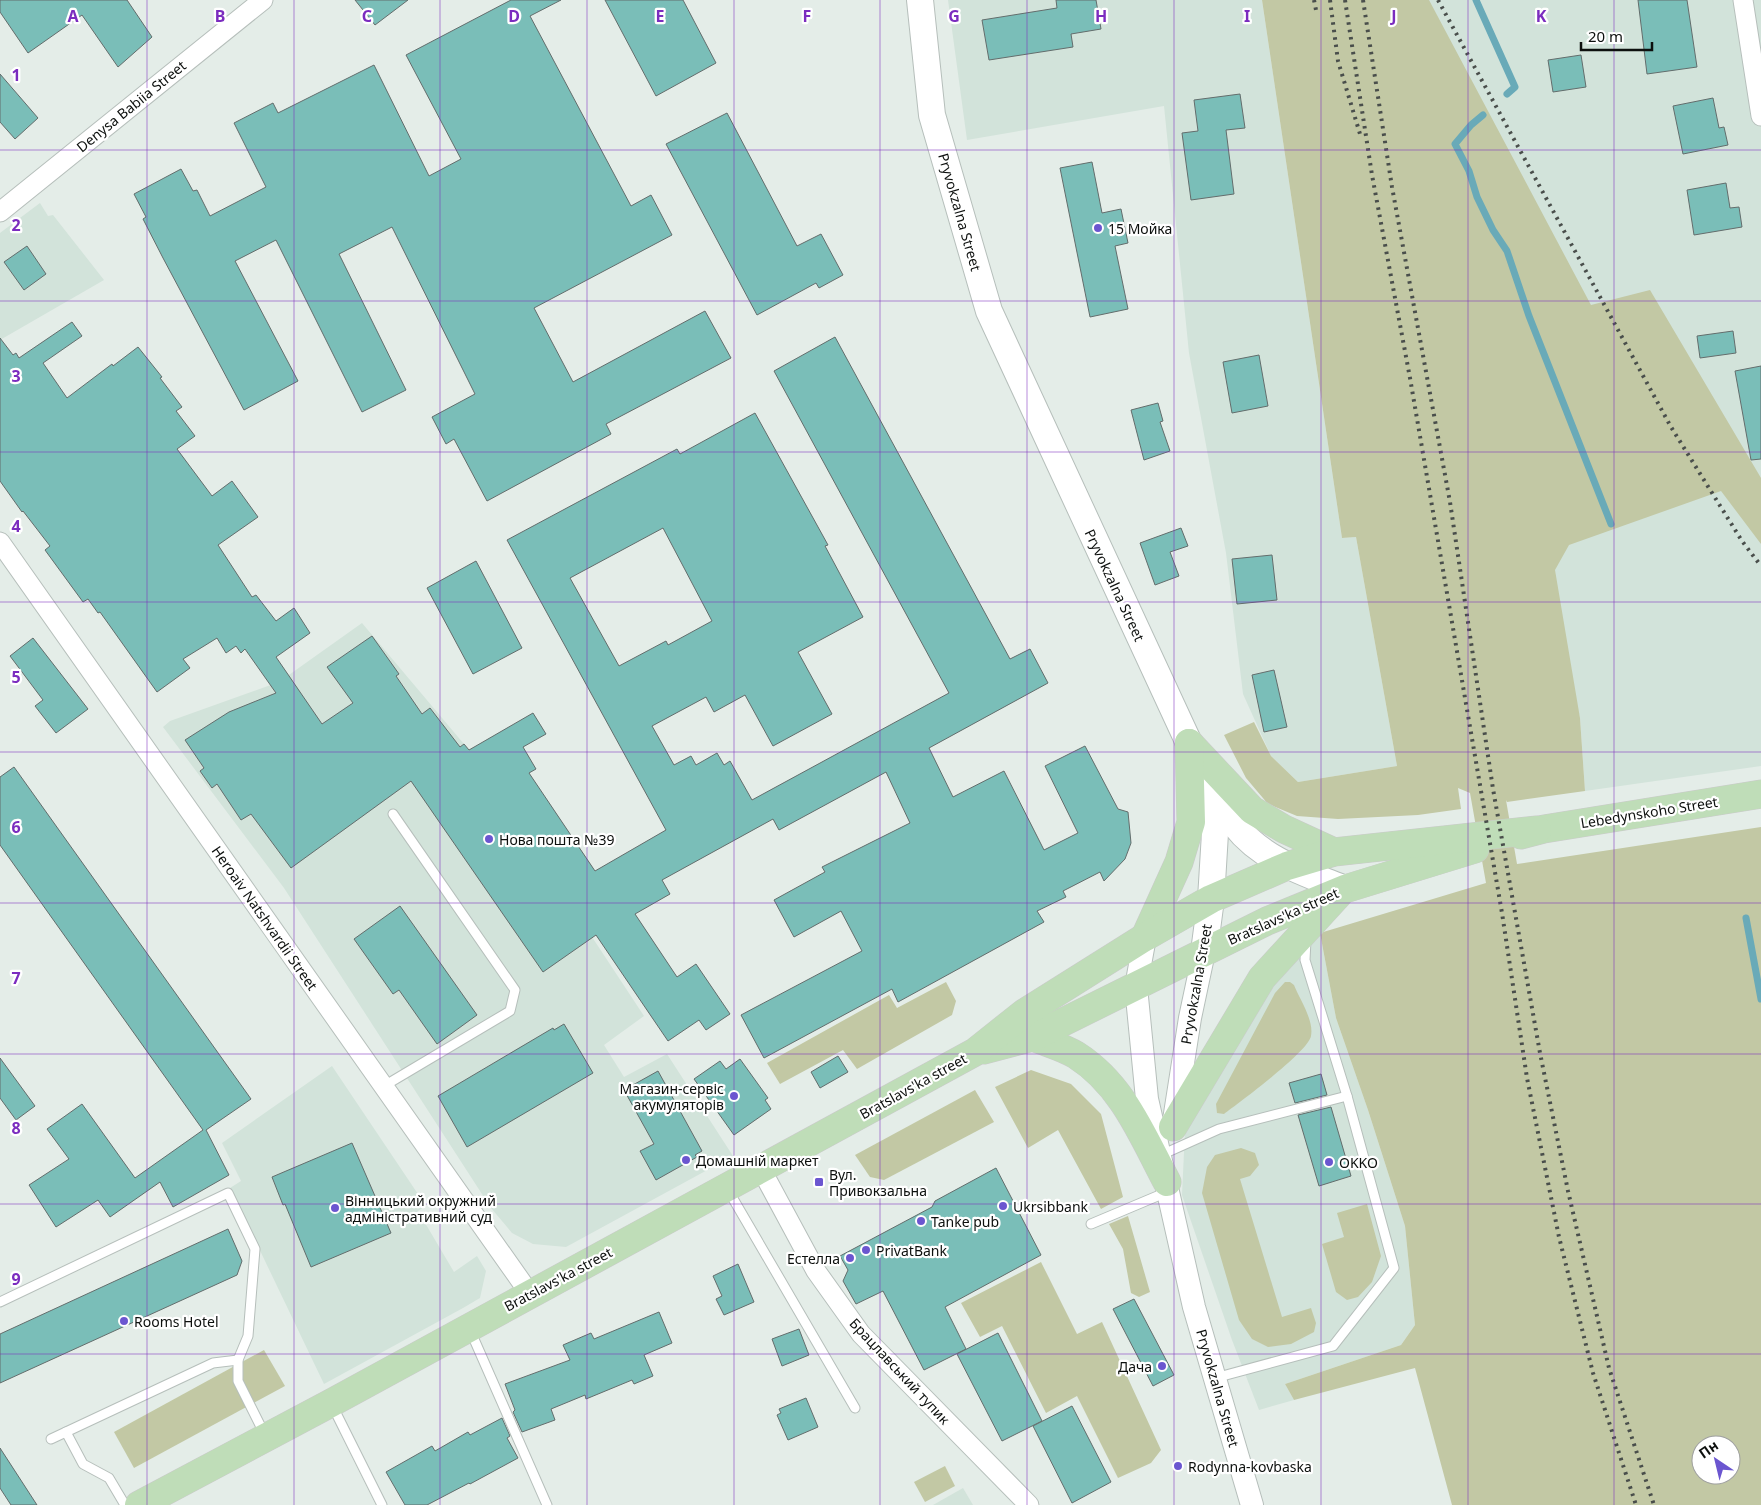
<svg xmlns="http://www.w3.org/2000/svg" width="1761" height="1505" viewBox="0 0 1761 1505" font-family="'Noto Sans',sans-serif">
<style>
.built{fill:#d2e3da}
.green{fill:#c2c8a4;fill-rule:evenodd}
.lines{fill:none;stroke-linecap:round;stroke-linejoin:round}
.stream{stroke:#69aab8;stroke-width:7}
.building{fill:#7abeb8;stroke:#636d6c;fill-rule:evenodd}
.service-casing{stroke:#b6bfbb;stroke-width:11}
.minor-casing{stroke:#b6bfbb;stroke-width:21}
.tertiary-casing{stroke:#b6bfbb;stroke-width:24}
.secondary-casing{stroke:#b6bfbb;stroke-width:28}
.primary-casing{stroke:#cacaca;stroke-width:29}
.service{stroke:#fff;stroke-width:9}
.minor{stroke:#fff;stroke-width:19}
.tertiary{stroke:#fff;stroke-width:22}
.secondary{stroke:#fff;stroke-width:26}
.primary{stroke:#bfddb8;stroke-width:28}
.rail{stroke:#494e4b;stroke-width:4;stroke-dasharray:2.5 5;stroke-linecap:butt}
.grid{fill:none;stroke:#7b2cbf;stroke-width:1;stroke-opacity:0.55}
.poi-dot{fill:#6b56d0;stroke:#fff;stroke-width:2}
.labels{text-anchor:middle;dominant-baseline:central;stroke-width:4.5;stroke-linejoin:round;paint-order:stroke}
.street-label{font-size:14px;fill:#0d100e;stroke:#fff}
.poi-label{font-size:14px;fill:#0d100e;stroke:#fff;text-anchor:start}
.grid-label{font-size:16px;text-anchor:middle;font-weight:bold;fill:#7b2cbf;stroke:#fff;stroke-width:4.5;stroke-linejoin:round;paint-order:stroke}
</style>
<rect width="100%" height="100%" fill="#e4ede8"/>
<g class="built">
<path d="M948 0H1262L1342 538 1356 537 1397 766 1298 782 1271 756 1243 694 1226 553 1189 353 1164 106 967 140Z"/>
<path d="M1415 0H1761V766L1585 791 1580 718Z"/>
<path d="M40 203 48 216 53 215 104 280 0 340V233Z"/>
<path d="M362 623 469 750 644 1016 604 1045 624 1077 667 1054 733 1156 566 1247 533 1244 512 1233 491 1208 284 888 163 727 170 721 279 682Z"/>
<path d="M1320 933 1336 1018 1368 1110 1405 1226 1415 1325 1401 1345 1285 1384 1294 1400 1259 1410 1232 1340 1182 1195 1185 1131 1270 985Z"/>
<path d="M332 1066 426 1206 418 1211 454 1272 477 1256 486 1271 480 1298 463 1308 324 1384 230 1188 241 1181 222 1143Z"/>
<path d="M963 1488 973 1505H933Z"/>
</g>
<g class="green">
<path d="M1262 0H1429L1591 305 1650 290 1761 478V544L1721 491 1569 545 1555 570 1580 718 1585 791 1507 802 1506 800 1517 864 1761 827V1505H1452L1415 1368 1294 1400 1285 1384 1401 1345 1415 1325 1405 1226 1368 1110 1336 1018 1320 933 1486 883 1470 793 1458 788 1461 809 1418 815 1338 819 1297 816 1268 804 1246 778 1224 735 1254 722 1271 756 1298 782 1397 766 1356 537 1342 538ZM1701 1445H1731V1475H1701Z"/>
<path d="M946 982 956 1001 952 1015 857 1069 843 1050 780 1084 767 1063 889 995 897 1008Z"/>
<path d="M1285 982H1290L1294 985C1300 1000 1314 1020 1311 1036 1309 1051 1239 1103 1224 1114L1217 1113 1216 1104 1275 993Z"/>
<path d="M1031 1070 1071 1084 1101 1114 1123 1197 1101 1209 1058 1130 1028 1148 995 1087Z"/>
<path d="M975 1090 994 1122 884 1180 870 1177 855 1155Z"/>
<path d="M1241 1148 1255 1153 1259 1165 1250 1176 1240 1179 1282 1317 1311 1308 1316 1323 1314 1332 1291 1344 1268 1347 1252 1339 1239 1320 1202 1193 1207 1167 1215 1155Z"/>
<path d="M1367 1204 1381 1256 1372 1282 1358 1297 1347 1300 1336 1292 1322 1244 1344 1237 1337 1213Z"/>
<path d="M1128 1216 1150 1292 1139 1297 1131 1293 1123 1249 1109 1224Z"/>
<path d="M1041 1262 1077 1334 1102 1322 1161 1450 1151 1463 1118 1478 1077 1396 1046 1413 1002 1326 980 1337 961 1303Z"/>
<path d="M264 1350 285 1386 134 1468 114 1432Z"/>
<path d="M945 1466 955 1486 925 1502 914 1482Z"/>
</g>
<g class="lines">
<g class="stream">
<path d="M1476 0 1515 87 1507 94"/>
<path d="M1483 115 1471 125 1455 144 1469 171 1477 197 1493 230 1507 251 1529 316 1611 524"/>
<path d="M1746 918 1761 999"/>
</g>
</g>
<g class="building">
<path d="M0 0H127L152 37 118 67 82 15 28 53 0 12Z"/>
<path d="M355 0H408L375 25Z"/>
<path d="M511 0H561L530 16 631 206 651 195 672 235 534 308 573 382 705 311 731 358 606 424 611 434 487 501 454 439 446 444 432 417 475 394 392 227 339 254 406 390 362 412 276 240 235 261 298 381 244 410 163 258 143 219 146 217 134 194 181 169 193 191 197 190 210 216 266 187 234 123 273 103 278 113 374 65 429 176 461 159 406 55Z"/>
<path d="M605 0H683L716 63 656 96Z"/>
<path d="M1056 0H1096L1101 29 1071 34 1073 47 989 60 982 20 1057 8Z"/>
<path d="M1638 0H1687L1697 67 1647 74Z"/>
<path d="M1581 55 1586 87 1553 92 1548 60Z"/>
<path d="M0 74 38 118 15 139 0 122Z"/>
<path d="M1240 94 1245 128 1226 130 1234 194 1191 200 1182 133 1198 131 1194 100Z"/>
<path d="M1713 98 1719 128 1724 127 1728 145 1683 154 1673 106Z"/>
<path d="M727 113 797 246 821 234 843 275 819 288 816 283 757 315 666 144Z"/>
<path d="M1092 162 1102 213 1121 209 1128 243 1115 246 1128 309 1090 317 1060 168Z"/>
<path d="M1726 183 1730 208 1739 207 1742 227 1694 235 1687 190Z"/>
<path d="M27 246 46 274 24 290 4 262Z"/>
<path d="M72 322 82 336 43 363 67 398 112 364 113 366 138 347 162 377 160 378 182 407 176 411 195 436 177 449 212 496 232 481 258 517 218 545 252 597 256 595 276 621 294 608 310 633 276 657 322 724 353 703 327 667 372 636 399 674 396 676 422 714 430 708 460 747 464 744 469 750 533 713 546 734 523 747 536 769 529 773 595 871 666 830 507 540 677 449 680 454 755 413 828 545 825 546 863 617 798 652 832 714 773 746 745 695 714 712 706 697 652 726 674 765 691 756 696 765 717 753 724 765 730 761 752 800 949 693 774 371 835 337 1010 659 1030 649 1048 683 929 748 953 797 1004 771 1044 850 1078 833 1045 766 1085 746 1118 809 1128 812 1131 843 1125 859 1104 881 1100 872 1063 891 1066 897 1037 911 1044 922 898 1002 892 989 764 1058 741 1015 862 951 841 911 794 937 774 900 825 872 822 867 910 823 886 772 779 830 773 819 662 880 670 894 635 914 677 977 696 964 730 1014 706 1030 699 1020 668 1041 596 935 543 972 411 781 291 868 251 814 241 820 217 784 212 788 200 771 204 768 185 740 229 712 276 693 245 649 241 653 236 646 226 653 217 638 183 659 190 668 157 692 100 612 98 613 88 599 83 602 45 550 50 546 23 511 22 512 0 481V338L13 355 16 353 19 358ZM663 528 712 621 668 645 666 641 619 666 570 578Z"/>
<path d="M1733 331 1736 353 1700 358 1697 336Z"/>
<path d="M1259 355 1268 406 1232 413 1223 362Z"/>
<path d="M1761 366V459L1751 460 1735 371Z"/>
<path d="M1158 403 1163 421 1160 422 1170 451 1144 460 1131 410Z"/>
<path d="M1181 528 1188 546 1170 552 1179 576 1155 585 1140 543Z"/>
<path d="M1272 555 1277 600 1237 604 1232 559Z"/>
<path d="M476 561 522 648 473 674 427 588Z"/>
<path d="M33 638 88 709 56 733 35 706 43 700 10 656Z"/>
<path d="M1274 670 1287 727 1264 732 1252 675Z"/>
<path d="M14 767 251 1099 206 1130 229 1175 173 1207 160 1182 110 1217 98 1200 56 1227 29 1185 69 1159 47 1129 82 1104 135 1178 203 1130 0 845V777Z"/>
<path d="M400 906 477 1015 437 1044 399 990 393 994 354 939Z"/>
<path d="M564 1024 593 1073 467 1147 438 1096 553 1028 554 1030Z"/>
<path d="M838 1056 848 1072 820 1088 811 1072Z"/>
<path d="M0 1058 35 1106 16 1120 0 1098Z"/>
<path d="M740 1059 768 1098 765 1100 771 1109 734 1135 694 1079 720 1061 726 1069Z"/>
<path d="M658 1071 702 1151 695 1155 697 1157 656 1180 640 1151 654 1144 624 1090Z"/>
<path d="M1321 1074 1327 1095 1295 1103 1289 1083Z"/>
<path d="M1331 1107 1351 1176 1319 1186 1298 1115Z"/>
<path d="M352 1143 391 1233 311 1267 285 1204 283 1205 272 1177Z"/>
<path d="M996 1168 1041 1255 945 1307 966 1349 924 1370 883 1291 856 1304 843 1281 848 1270 840 1256 932 1207 935 1201Z"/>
<path d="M228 1229 242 1261 237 1275 0 1383V1334Z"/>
<path d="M738 1264 754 1302 724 1315 716 1299 722 1296 713 1276Z"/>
<path d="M1134 1299 1174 1375 1153 1386 1113 1309Z"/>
<path d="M659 1312 672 1343 644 1355 653 1376 634 1384 632 1380 586 1399 585 1395 551 1409 555 1420 522 1432 513 1412 515 1410 505 1384 570 1360 563 1345 591 1333 594 1339Z"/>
<path d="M799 1329 809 1355 782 1366 772 1339Z"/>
<path d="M998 1333 1042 1421 1002 1441 957 1354Z"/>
<path d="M806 1398 818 1427 788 1440 777 1415 781 1413 779 1409Z"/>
<path d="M1072 1406 1111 1482 1072 1503 1033 1426Z"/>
<path d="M502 1418 510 1436 507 1438 518 1458 470 1484 469 1483 427 1505H405L386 1472 432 1446 435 1451 468 1432 470 1435Z"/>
<path d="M0 1448 37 1505H11L0 1488Z"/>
</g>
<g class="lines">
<g class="service-casing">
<g id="service">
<path d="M384 1086 510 1011 515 990 393 814"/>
<path d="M1170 1151 1219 1129 1347 1096"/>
<path d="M728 1190 855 1408"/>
<path d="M1091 1224 1167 1192"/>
<path d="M0 1302 228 1193 255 1249 248 1336 238 1360V1381L265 1435"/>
<path d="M470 1330 547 1505"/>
<path d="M1215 1378 1333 1346 1394 1268 1347 1096 1305 960 1306 940"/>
<path d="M332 1405 382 1505"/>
<path d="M66 1432 83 1464 109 1478 125 1505"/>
<path d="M51 1439 213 1363 238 1360"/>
</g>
</g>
<g class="minor-casing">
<g id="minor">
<path d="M1743 0 1761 116"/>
<path d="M0 212 263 0"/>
<path d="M0 542 530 1294"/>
<path d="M761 1169 816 1271 861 1334 1029 1505"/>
</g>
</g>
<g class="tertiary-casing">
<g id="tertiary">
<path d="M1145 937 1136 987 1147 1099 1194 1307 1252 1505"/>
<path d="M1174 1120 1190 1018 1204 952"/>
</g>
</g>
<g class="secondary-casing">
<g id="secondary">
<path d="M920 0 932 115 989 311 1189 743 1215 833 1211 899 1204 952"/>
<path d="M1210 781C1218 795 1225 812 1235 825 1262 860 1305 873 1345 889"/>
</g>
</g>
<g class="primary-casing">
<g id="primary">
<path d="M1189 743 1252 810 1284 829 1334 852"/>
<path d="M1521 835 1544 829 1761 794"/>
<path d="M1145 937 1179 862 1191 822 1189 743"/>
<path d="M1033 1037C1047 1043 1063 1047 1076 1055 1123 1085 1142 1135 1167 1182"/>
<path d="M984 1050 1033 1037 1267 921 1345 889 1475 849"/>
<path d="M1173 1127 1262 978 1338 895"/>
<path d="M139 1505 331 1403 975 1052 1024 1013 1145 937 1211 899 1287 866 1334 852 1537 830"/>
</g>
</g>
<use href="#service" class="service"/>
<use href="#minor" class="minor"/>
<use href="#tertiary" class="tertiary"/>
<use href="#secondary" class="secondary"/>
<use href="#primary" class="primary"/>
<g class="rail">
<path d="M1314 0 1316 10"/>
<path d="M1330 0 1338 61 1360 134"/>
<path d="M1345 0 1372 175 1410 378 1502 913 1527 1078 1559 1237 1593 1373 1636 1505"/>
<path d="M1363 0 1392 187 1450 502 1493 789 1540 1053 1568 1191 1609 1368 1654 1505"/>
<path d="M1438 0 1671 427 1742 541 1761 566"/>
</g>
</g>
<path class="grid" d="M147 0V1505M294 0V1505M440 0V1505M587 0V1505M734 0V1505M880 0V1505M1027 0V1505M1174 0V1505M1321 0V1505M1468 0V1505M1614 0V1505M0 150H1761M0 301H1761M0 452H1761M0 602H1761M0 752H1761M0 903H1761M0 1054H1761M0 1204H1761M0 1354H1761"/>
<g class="poi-dot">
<circle cx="1098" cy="228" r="5"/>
<circle cx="489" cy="839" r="5"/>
<circle cx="734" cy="1096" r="5"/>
<circle cx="686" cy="1160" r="5"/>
<circle cx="1329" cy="1162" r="5"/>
<rect x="814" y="1177" width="10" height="10" rx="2.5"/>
<circle cx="1003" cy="1206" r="5"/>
<circle cx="335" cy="1208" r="5"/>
<circle cx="921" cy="1221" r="5"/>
<circle cx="866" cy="1250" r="5"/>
<circle cx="850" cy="1258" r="5"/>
<circle cx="124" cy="1321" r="5"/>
<circle cx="1162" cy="1366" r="5"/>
<circle cx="1178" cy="1466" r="5"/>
</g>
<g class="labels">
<g class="street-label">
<text transform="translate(131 106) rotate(-39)">Denysa Babiia Street</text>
<text transform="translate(960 212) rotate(74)">Pryvokzalna Street</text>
<text transform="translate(1115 585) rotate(65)">Pryvokzalna Street</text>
<text transform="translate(1649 812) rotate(-9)">Lebedynskoho Street</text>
<text transform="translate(1283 916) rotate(-24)">Bratslavs'ka street</text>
<text transform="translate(265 918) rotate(55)">Heroaiv Natshvardii Street</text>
<text transform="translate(1196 984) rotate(-80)">Pryvokzalna Street</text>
<text transform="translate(913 1086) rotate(-29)">Bratslavs'ka street</text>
<text transform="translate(558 1279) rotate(-28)">Bratslavs'ka street</text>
<text transform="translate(900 1371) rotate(47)">Брацлавський тупик</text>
<text transform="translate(1218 1388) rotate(74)">Pryvokzalna Street</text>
</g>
<g class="poi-label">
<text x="1108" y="228">15 Мойка</text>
<text x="499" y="839">Нова пошта №39</text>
<text x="724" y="1088" text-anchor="end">Магазин-сервіс<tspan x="724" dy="16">акумуляторів</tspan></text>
<text x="696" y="1160">Домашній маркет</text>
<text x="1339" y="1162">OKKO</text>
<text x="829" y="1174">Вул.<tspan x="829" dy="16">Привокзальна</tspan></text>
<text x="345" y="1200">Вінницький окружний<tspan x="345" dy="16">адміністративний суд</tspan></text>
<text x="1013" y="1206">Ukrsibbank</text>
<text x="931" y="1221">Tanke pub</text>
<text x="876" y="1250">PrivatBank</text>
<text x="840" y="1258" text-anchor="end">Естелла</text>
<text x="134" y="1321">Rooms Hotel</text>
<text x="1152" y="1366" text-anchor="end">Дача</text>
<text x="1188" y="1466">Rodynna-kovbaska</text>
</g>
</g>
<g class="grid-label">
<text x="73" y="22">A</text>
<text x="220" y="22">B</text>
<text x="367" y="22">C</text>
<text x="514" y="22">D</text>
<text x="660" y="22">E</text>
<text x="807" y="22">F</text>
<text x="954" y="22">G</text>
<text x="1101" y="22">H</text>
<text x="1247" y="22">I</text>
<text x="1394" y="22">J</text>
<text x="1541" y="22">K</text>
<text x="16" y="81">1</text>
<text x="16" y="231">2</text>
<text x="16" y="382">3</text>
<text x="16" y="532">4</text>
<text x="16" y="683">5</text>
<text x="16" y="833">6</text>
<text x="16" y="984">7</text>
<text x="16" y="1134">8</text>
<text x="16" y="1285">9</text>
</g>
<g transform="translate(1716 1460) rotate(325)"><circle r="24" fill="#ffffff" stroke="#9e9f9f"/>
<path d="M0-4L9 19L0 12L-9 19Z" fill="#6b56d0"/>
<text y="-8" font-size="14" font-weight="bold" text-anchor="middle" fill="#0d100e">Пн</text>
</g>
<path d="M1581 42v8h71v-8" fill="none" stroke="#0d100e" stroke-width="2.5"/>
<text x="1588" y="42" font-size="15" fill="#0d100e" stroke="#ffffff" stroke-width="4" paint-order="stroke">20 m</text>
</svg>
